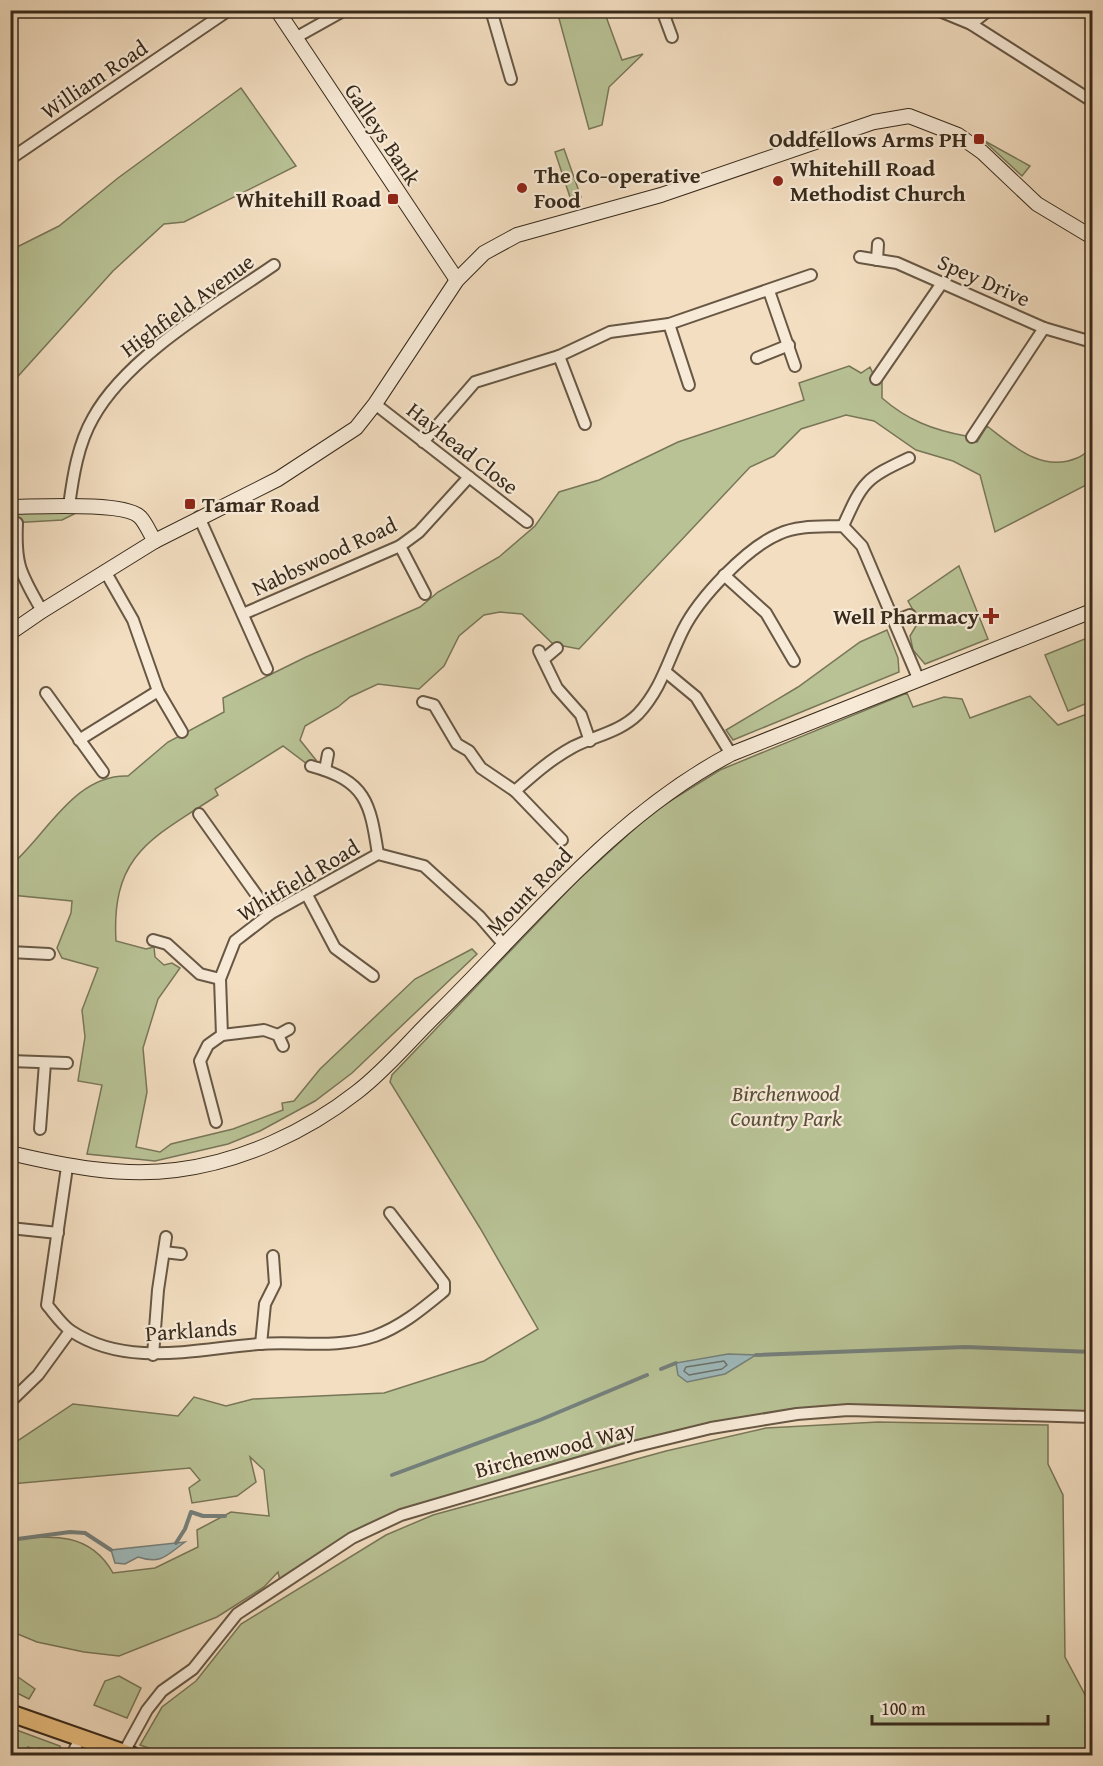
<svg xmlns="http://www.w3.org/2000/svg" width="1103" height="1766" viewBox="0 0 1103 1766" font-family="'Gentium Book Plus',serif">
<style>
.green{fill:#b8c295;stroke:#787658;stroke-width:1.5}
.water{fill:#9ebabc;stroke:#75807c;stroke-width:1.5}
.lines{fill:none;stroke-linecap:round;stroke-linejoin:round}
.shore{stroke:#6b726c;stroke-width:1.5}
.stream{stroke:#75807c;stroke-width:4}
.street-casing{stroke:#675744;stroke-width:14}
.secondary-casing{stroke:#382a1b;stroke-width:16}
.primary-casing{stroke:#382a1b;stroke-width:20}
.street{stroke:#f7ead7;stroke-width:10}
.secondary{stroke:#f7ead7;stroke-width:14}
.primary{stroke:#eabf80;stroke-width:16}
.poi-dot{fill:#8f2418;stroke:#f7ead7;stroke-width:2}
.labels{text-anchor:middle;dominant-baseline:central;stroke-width:4.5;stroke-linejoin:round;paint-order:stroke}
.street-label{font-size:22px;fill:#382a1b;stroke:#f7ead7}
.poi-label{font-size:22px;font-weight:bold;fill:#382a1b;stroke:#f7ead7;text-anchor:end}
.park-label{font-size:22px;font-style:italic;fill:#58503a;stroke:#f7ead7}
</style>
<rect width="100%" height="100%" fill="#f3dec1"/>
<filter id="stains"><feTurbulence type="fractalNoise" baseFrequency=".00333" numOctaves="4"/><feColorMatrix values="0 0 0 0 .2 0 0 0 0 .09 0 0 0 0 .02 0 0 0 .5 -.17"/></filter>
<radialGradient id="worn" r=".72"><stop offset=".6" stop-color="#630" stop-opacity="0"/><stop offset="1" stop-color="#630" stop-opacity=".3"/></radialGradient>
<g class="green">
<path d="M557 11H604L622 60 643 54 609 87 602 125 589 129Z"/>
<path d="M241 88 296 166 184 222 164 224 113 271 11 384V250L59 226 118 178Z"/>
<path d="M983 140 1030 166 1022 176Z"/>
<path d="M564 149 581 197 571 200 555 152Z"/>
<path d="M849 366 861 373 870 367 875 378 882 379V398C907 420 933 430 966 436L967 439 977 442 987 426C1013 446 1042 473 1077 458 1083 456 1087 451 1092 448V488L1084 486 995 532 980 475 953 461 916 450 874 421 846 415 801 429 774 456 750 467 579 649 553 644 522 614 500 612 484 615 459 636 444 666 419 689 378 684 350 697 338 707 305 726 300 740 316 760 307 764 283 746 215 789 218 795C153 838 111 853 116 941L146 949 154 947 155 957 164 965 172 963 180 968 158 999 143 1048 147 1092 136 1147 160 1152 171 1144 233 1129 283 1110 282 1103 294 1101 320 1069 415 979 472 949 477 954 352 1073 315 1101 260 1131 228 1144 155 1161 87 1154 102 1085 78 1081 85 1037 82 1010 98 968 62 958 57 948 71 913 72 901 11 895 10 866C46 836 74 774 128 776L168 742 224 712 223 698 306 657 420 607 438 592 499 557 535 526 559 492 599 480 678 442 804 400 799 383Z"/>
<path d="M69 510 74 514 62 520 11 523V513Z"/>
<path d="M959 566 988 639 925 664 913 650 910 636 919 621 908 601Z"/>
<path d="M887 630 898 658 899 672 733 740 726 730 798 687 860 642Z"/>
<path d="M1092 636V701L1068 711 1045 655Z"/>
<path d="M907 693 913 707 944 697 962 699 970 718 1030 696 1058 725 1092 712V1417L846 1410 733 1424 397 1517 281 1585 278 1572 264 1587 217 1617 119 1656 84 1652 37 1642 15 1633 11 1627V1540C53 1535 90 1532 113 1573L155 1568 198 1547 197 1530 231 1512 269 1516 264 1470 250 1457 256 1482 237 1496 192 1503 189 1488 200 1480 190 1468 11 1484 10 1446 73 1404 178 1416 194 1397 226 1406 253 1399 384 1393 484 1361 538 1329 480 1228 390 1082 392 1075 575 883 654 811 720 770Z"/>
<path d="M878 1422 1048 1425V1464L1063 1495 1065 1657 1092 1708V1755L172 1756 140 1745 162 1707 196 1681 241 1624 386 1535 433 1515 666 1451 766 1428Z"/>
<path d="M11 1672 35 1689 29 1699 11 1690Z"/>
<path d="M119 1676 141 1688 127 1718 94 1705 105 1681Z"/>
<path d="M11 1728 60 1746 63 1754 39 1748 38 1752 28 1747 24 1752 11 1750Z"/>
</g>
<g class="water">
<path d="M728 1354 756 1355 725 1374 687 1382 678 1375 676 1363Z"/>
<path d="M185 1542C167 1555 161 1565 138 1557L125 1564 115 1563 111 1550Z"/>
</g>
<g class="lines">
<path class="shore" d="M724 1361 727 1365 722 1369 689 1375 684 1371 686 1367Z"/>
<g class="stream">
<path d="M756 1355 965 1347 1092 1352"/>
<path d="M661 1369 676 1363"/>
<path d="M392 1475 540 1420 647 1375"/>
<path d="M10 1540 70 1532 85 1533 111 1550"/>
<path d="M176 1543 185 1529 191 1512 203 1516H225"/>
</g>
<g class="street-casing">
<g id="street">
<path d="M491 10 511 79"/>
<path d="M662 10 672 37"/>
<path d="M937 10 971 24 1092 101"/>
<path d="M971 24 989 10"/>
<path d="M295 38 345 10"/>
<path d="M10 159 229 10"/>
<path d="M860 257 897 263 1044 328 1092 342"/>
<path d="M877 260 878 244"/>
<path d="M769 291 795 366"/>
<path d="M669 324 689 385"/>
<path d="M559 356 585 424"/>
<path d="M757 358 789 345"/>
<path d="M876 379 942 283"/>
<path d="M375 404 527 522"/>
<path d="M972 437 1044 328"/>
<path d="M423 442 475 382 559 356 610 332 669 324 811 275"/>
<path d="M69 506C73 476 78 444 93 418 127 356 216 305 274 265"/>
<path d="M199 517 267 669"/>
<path d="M17 523C15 567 21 573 42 611"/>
<path d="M843 526C863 482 864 479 909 458"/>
<path d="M400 546 425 594"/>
<path d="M105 571 133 620 158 691 182 732"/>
<path d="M724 575 766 613 794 661"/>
<path d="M243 614 400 546 419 532 469 477"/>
<path d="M895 621 910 615"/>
<path d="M539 651 557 688 581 715 590 741"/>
<path d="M544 659 557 648"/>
<path d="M667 673 696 697 731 754"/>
<path d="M46 693 103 772"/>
<path d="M423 702 434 705 457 744 469 751 481 768 515 791 562 840"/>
<path d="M79 740 158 691"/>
<path d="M311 766C366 781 370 802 378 854"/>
<path d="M325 770 328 754"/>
<path d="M515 791C533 775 551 759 573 747 594 736 620 732 638 714 662 688 668 660 683 630 699 598 746 548 779 534 798 525 822 527 843 526L862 546 918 678"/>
<path d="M199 814 270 914"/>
<path d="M307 895 335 948 373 976"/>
<path d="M153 940 167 944 200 974 220 979"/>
<path d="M10 952 49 954"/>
<path d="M222 1035 264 1030 278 1035 283 1046"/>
<path d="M278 1035 289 1029"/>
<path d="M10 1061 67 1063"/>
<path d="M216 1122 200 1061 208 1045 222 1035 220 979 235 941 270 914 378 854 424 866 480 917 505 946"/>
<path d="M40 1129 45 1063"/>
<path d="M67 1167 47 1305C54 1313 62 1325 71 1331 127 1368 196 1349 258 1344 298 1341 337 1349 375 1336 402 1326 422 1309 444 1291V1283L390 1213"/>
<path d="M10 1228 58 1233"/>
<path d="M164 1252 181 1254"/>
<path d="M261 1344 265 1304 275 1284 273 1256"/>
<path d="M153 1355 158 1290 166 1237"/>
<path d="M10 1402 38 1375 70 1331"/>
<path d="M124 1752 147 1710 162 1691 193 1669 237 1614 352 1538 401 1515 633 1447 711 1428 797 1414 848 1410 1092 1417"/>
<path d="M72 1756 80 1737"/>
</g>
</g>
<g class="secondary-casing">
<g id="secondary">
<path d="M277 10 457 280"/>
<path d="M10 507C35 507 125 501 140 517 146 523 150 534 155 541"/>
<path d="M10 633 42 611 155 541 278 479 356 428 375 404 457 280 484 253 517 235 661 195 874 122 909 116 958 135 982 152 1037 204 1092 237"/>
<path d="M10 1153C65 1166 120 1177 176 1170 241 1162 306 1132 357 1092 387 1069 411 1039 438 1013 531 921 614 816 731 754L1092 611"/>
</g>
</g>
<g class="primary-casing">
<path id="primary" d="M10 1713 133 1756"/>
</g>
<use href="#street" class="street"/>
<use href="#secondary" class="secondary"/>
<use href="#primary" class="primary"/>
</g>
<g class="poi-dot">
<rect x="973" y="133" width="12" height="12" rx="3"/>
<circle cx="778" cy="181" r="6"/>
<circle cx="522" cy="188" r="6"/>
<rect x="387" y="193" width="12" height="12" rx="3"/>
<rect x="184" y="498" width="12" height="12" rx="3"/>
<path d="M988 607h6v6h6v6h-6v6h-6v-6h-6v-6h6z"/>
</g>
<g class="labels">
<g class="street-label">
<text transform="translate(94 79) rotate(-34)">William Road</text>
<text transform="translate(383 134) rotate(56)">Galleys Bank</text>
<text transform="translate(984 280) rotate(24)">Spey Drive</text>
<text transform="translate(187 305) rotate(-36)">Highfield Avenue</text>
<text transform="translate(463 448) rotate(38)">Hayhead Close</text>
<text transform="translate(324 556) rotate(-25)">Nabbswood Road</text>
<text transform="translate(298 880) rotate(-31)">Whitfield Road</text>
<text transform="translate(529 891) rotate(-46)">Mount Road</text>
<text transform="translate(191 1330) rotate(-4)">Parklands</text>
<text transform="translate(555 1449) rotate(-15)">Birchenwood Way</text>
</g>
<g class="poi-label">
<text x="967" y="139">Oddfellows Arms PH</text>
<text x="790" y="168" text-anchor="start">Whitehill Road<tspan x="790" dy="25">Methodist Church</tspan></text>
<text x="534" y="175" text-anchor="start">The Co-operative<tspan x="534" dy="25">Food</tspan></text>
<text x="381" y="199">Whitehill Road</text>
<text x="202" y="504" text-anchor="start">Tamar Road</text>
<text x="979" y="616">Well Pharmacy</text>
</g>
<g class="park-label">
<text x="786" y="1093">Birchenwood<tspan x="786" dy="25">Country Park</tspan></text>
</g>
</g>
<rect width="1103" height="1766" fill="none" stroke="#f3dec1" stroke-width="36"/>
<rect x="12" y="12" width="1079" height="1742" fill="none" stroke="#382a1b" stroke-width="3"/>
<rect x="18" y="18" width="1067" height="1730" fill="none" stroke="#382a1b" stroke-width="1.5"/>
<path d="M872 1715v9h176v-9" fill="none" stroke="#382a1b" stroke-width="3"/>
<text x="881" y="1715" font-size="18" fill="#382a1b" stroke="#f7ead7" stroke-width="4.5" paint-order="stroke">100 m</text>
<rect width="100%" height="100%" filter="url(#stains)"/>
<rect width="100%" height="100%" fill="url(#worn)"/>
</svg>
